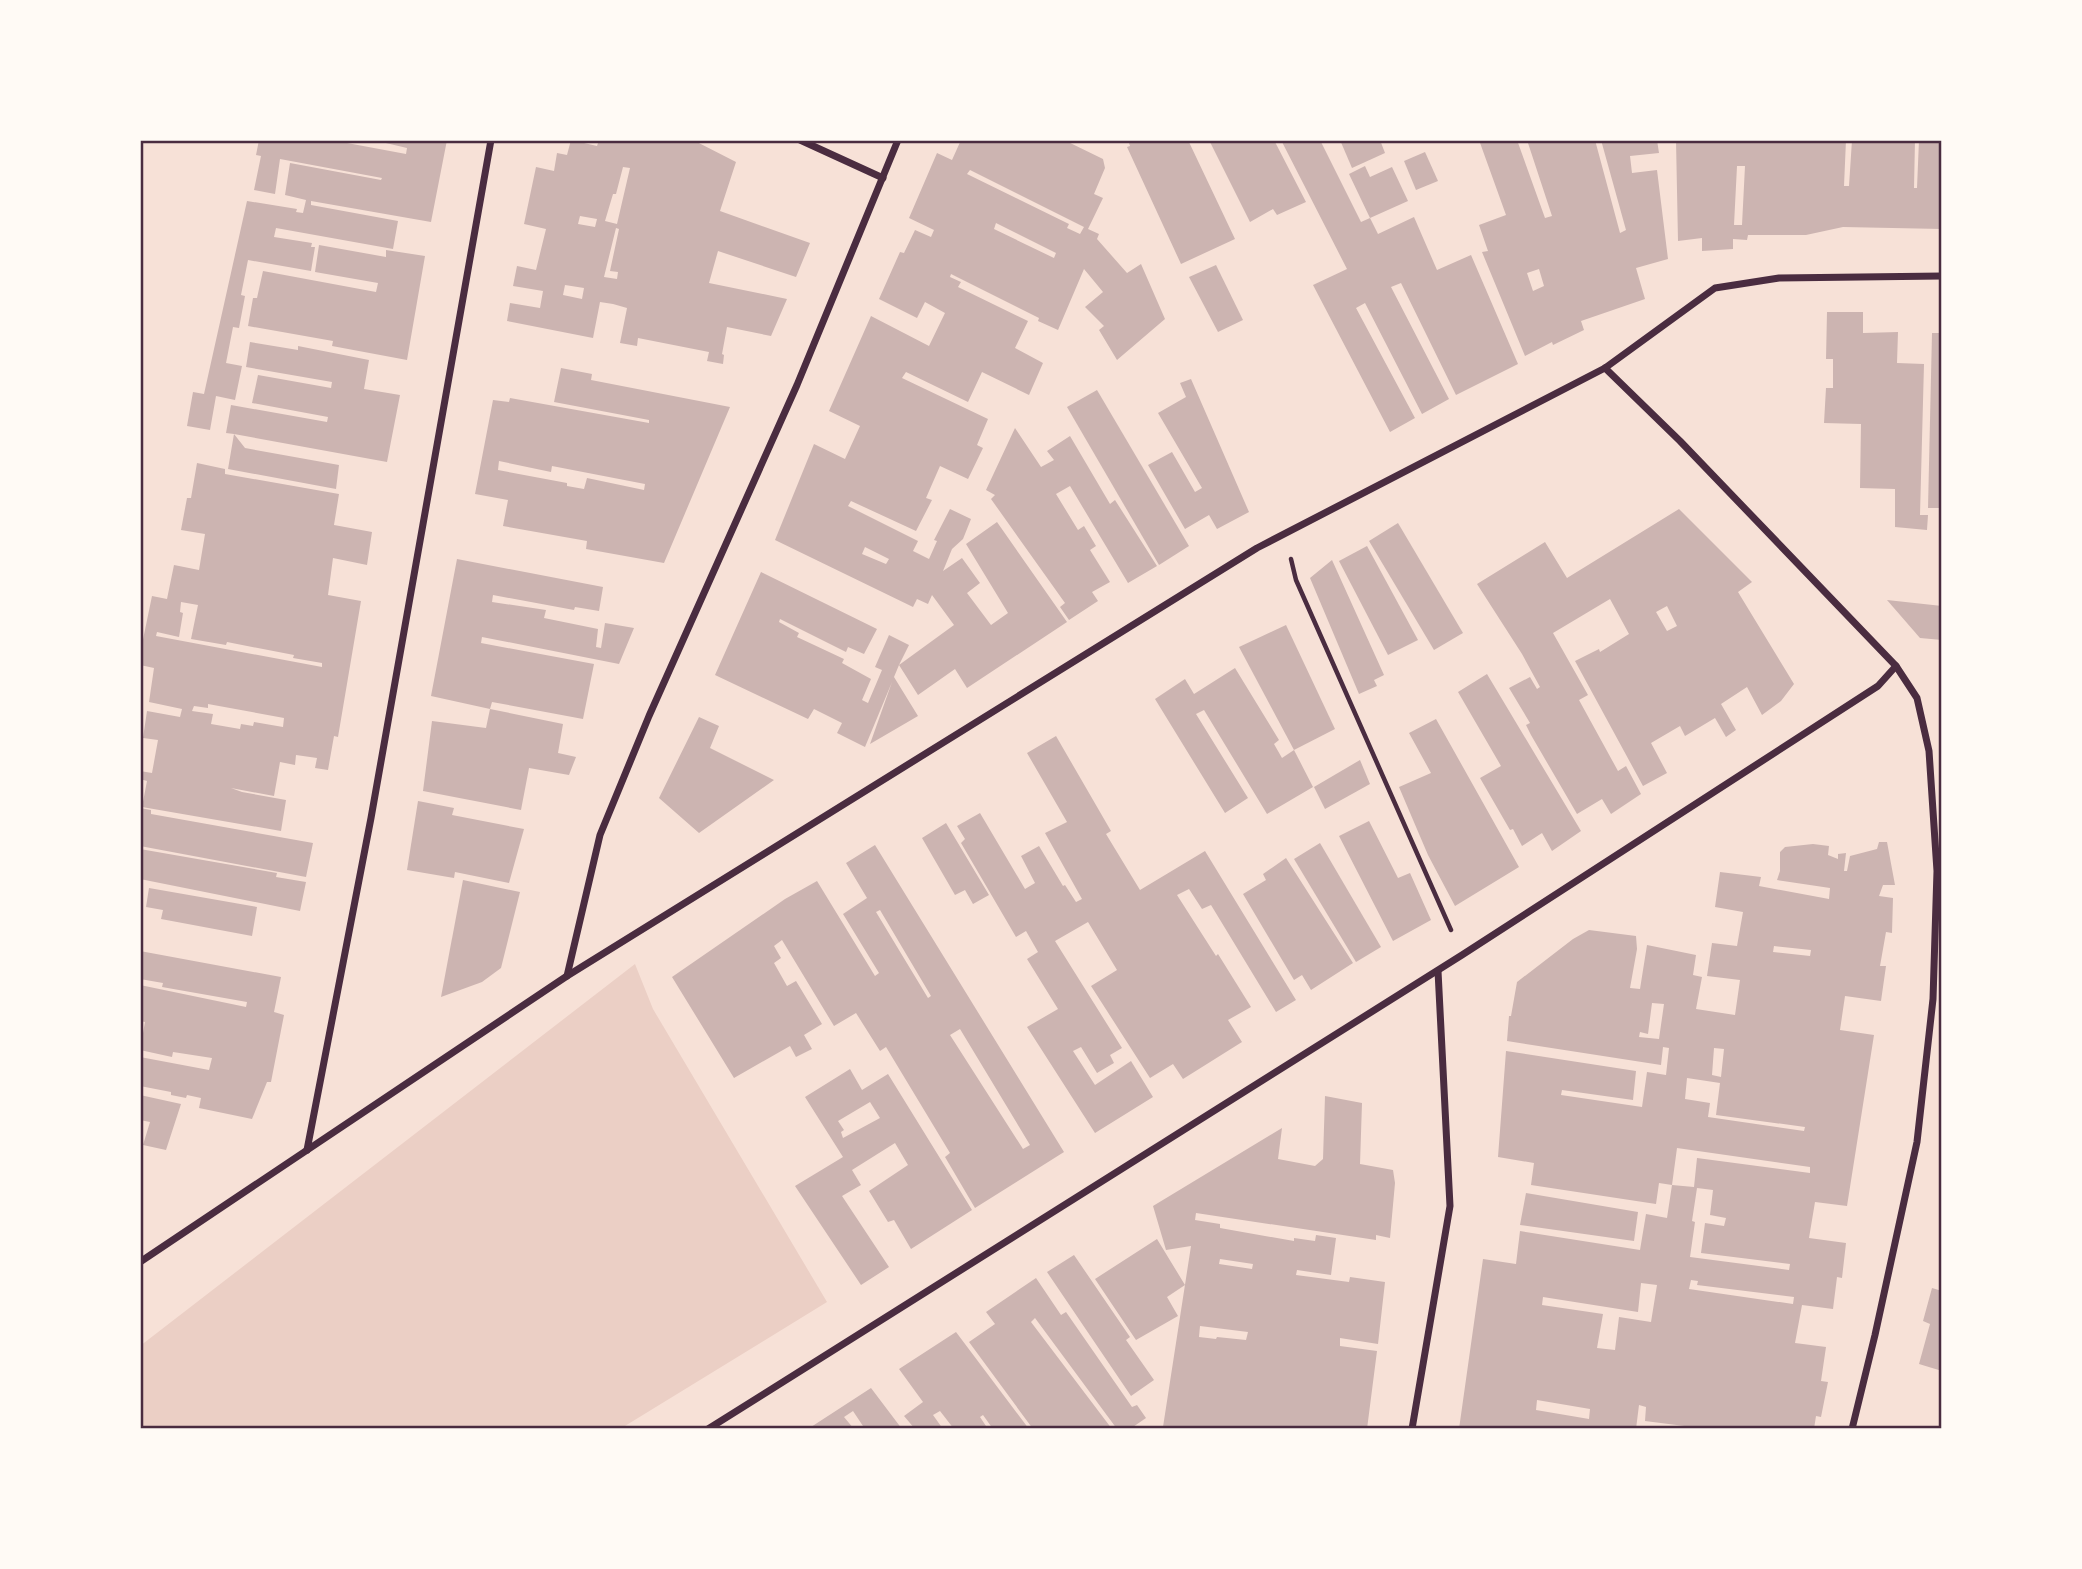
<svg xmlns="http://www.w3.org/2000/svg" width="2082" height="1569" viewBox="0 0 2082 1569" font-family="Lato,sans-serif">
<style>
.green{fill:#ebcfc5}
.building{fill:#ccb4b1;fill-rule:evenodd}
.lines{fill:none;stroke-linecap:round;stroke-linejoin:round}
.path{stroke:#4a2c40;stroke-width:4.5}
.minor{stroke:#4a2c40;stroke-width:7}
.neatline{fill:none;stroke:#4a2c40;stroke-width:2.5}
</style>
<rect width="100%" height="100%" fill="#f7e1d7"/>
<path class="green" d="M635 964 653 1009 827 1302 620 1429H140V1346Z"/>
<g class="building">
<path d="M259 140H331L406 154 407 148 373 140H447L431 222 311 201V205L398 221 393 249 276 228 274 237 312 243 311 247H315L311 271 248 260 241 295 245 296 239 328 233 327 226 363 242 366 235 400 216 396 210 430 187 426 193 392 204 394 247 201 297 209 296 212 303 213 306 200 285 195 290 163 381 180 382 178 280 159 275 194 254 190 261 156 256 155Z"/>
<path d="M571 140 597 146 599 140H630L637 142V140H693L736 162 720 211 810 243 796 277 718 251 709 283 787 299 771 336 727 327 722 354 724 355 723 364 707 361 709 352 638 338 637 346 620 343 627 308 613 304 600 302 593 338 507 321 510 303 540 308 543 291 513 286 517 266 536 270 546 229 524 224 536 167 554 171 557 153 567 155ZM623 167 630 168 617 224 605 221 613 194H616ZM580 216 597 219 595 227 578 224ZM616 228 619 229 610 271 618 272 617 279 604 277ZM565 285 584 288 582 299 563 295Z"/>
<path d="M961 140H1064L1103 159 1105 168 1094 194 1103 198 1088 229 1099 234 1097 239 1127 273 1141 264 1165 319 1117 360 1099 330 1104 326 1085 307 1103 292 1084 269 1058 330 1038 321 1039 318 951 274 950 277 961 282 958 287 1028 321 1015 348 1043 363 1029 395 982 372 968 402 906 372 902 378 988 419 977 445 983 448 968 479 940 466 926 498 932 500 916 531 851 501 848 506 918 541 913 551 929 559 937 541 934 540 950 509 971 519 963 539 952 549 943 571 962 558 980 583 967 593 991 625 1008 613 966 544 997 522 1067 622 967 688 955 669 918 695 899 665 894 677 918 716 870 744 892 682 865 747 837 733 842 723 814 709 808 719 715 675 761 572 877 629 864 654 848 647 846 652 780 619 779 622 799 633 797 637 844 659 842 663 871 679 862 700 868 703 882 670 875 667 889 635 909 645 899 665 954 625 932 595 928 604 917 599 913 607 775 540 814 444 845 459 860 426 829 411 871 316 929 346 945 313 925 302 917 318 879 299 900 252 904 253 915 230 931 237 934 230 909 218 937 153 952 160ZM970 170 1084 227 1080 234 1067 228 1069 224 967 174ZM996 223 1056 253 1054 258 994 229ZM865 547 889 559 886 564 862 554Z"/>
<path d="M1128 140H1188L1235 239 1181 264 1127 147 1130 146Z"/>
<path d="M1209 140H1274L1306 202 1277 215 1273 209 1250 222Z"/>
<path d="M1281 140H1320L1361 222 1370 218 1349 174 1365 166 1370 177 1392 167 1408 201 1370 218 1378 234 1414 217 1437 270 1471 255 1518 364 1456 395 1401 283 1391 287 1449 399 1422 414 1365 303 1356 308 1415 418 1390 432 1313 285 1347 269Z"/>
<path d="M1340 140H1380L1385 153 1352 168Z"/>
<path d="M1479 140H1517L1545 218 1552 216 1527 140H1595L1620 233 1626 230 1601 140H1657L1659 153 1630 156 1632 173 1657 170 1668 259 1636 268 1645 299 1581 321 1584 330 1553 345 1552 342 1525 356 1482 252 1488 251 1479 225 1506 215ZM1539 269 1544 286 1533 291 1527 273Z"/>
<path d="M1676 140H1846L1844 186H1849L1852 140H1915L1914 188H1917L1919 140H1942V229L1843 227 1806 235H1748L1747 240 1733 239V249L1702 251V238L1678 241ZM1737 166H1745L1742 225H1734Z"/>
<path d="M1425 152 1438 181 1416 190 1404 161Z"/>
<path d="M319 245 386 257V250L425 256 407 360 332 346 333 341 248 326 253 298H257L263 271 376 292 378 283 315 272Z"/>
<path d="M1216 265 1243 320 1218 332 1189 277Z"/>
<path d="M1827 312H1863V333L1898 332 1897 363 1924 364 1920 515H1928L1927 530 1895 527V489L1860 488 1861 424 1824 423 1826 388H1833V359H1826Z"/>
<path d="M1932 333H1942V508H1928Z"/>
<path d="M250 342 298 350V346L369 360 364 389 400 395 387 462 234 434 245 448 339 465 336 489 228 469 234 434 226 433 231 405 327 422 328 417 252 403 258 375 331 388 332 382 246 367Z"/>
<path d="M561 368 592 374 591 380 730 407 664 563 586 549 587 541 503 526 508 500 475 494 493 400 509 402 510 398 649 423V420L554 402ZM499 461 551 472 552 466 645 484 644 490 587 478 584 489 567 486V483L498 470Z"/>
<path d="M1191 379 1249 512 1217 529 1209 515 1185 529 1148 465 1172 452 1195 492 1202 488 1158 413 1186 397 1180 383Z"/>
<path d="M1097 390 1189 546 1159 565 1067 407Z"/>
<path d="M1015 428 1041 467 1054 460 1047 451 1070 436 1110 504 1115 500 1157 566 1128 583 1070 486 1056 494 1078 530 1084 526 1096 546 1090 550 1110 582 1092 592 1098 601 1069 620 1060 607 1065 603 991 499 995 495 986 490Z"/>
<path d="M197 463 225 469V474L339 494 334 525 372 532 367 565 333 558 328 595 361 601 338 737 334 736 328 770 315 768 317 758 296 755 295 765 280 762 274 796 231 788 242 792 286 800 281 831 142 807 147 781 140 779V771L152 773 158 740 143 738 147 711 180 717 182 709 149 702 154 668 140 665V654L152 596 167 599 174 565 199 570 205 534 181 530 187 498H191ZM181 602 198 605 191 639 226 645 227 642 294 655 293 658 322 663V667L156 636 157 632 179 637 183 613 180 612ZM208 704 284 718 283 727 254 722 253 726 241 724 240 729 211 724 213 714 192 711 194 706 208 708Z"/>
<path d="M1679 509 1752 582 1738 592 1794 684 1781 701 1762 715 1747 687 1721 704 1736 730 1726 737 1715 718 1685 736 1680 726 1651 743 1667 773 1643 786 1575 661 1599 649 1600 652 1629 634 1610 599 1553 633 1588 695 1579 700 1618 771 1626 766 1641 794 1611 814 1602 799 1577 814 1531 735 1526 725 1530 723 1509 688 1530 677 1537 689 1540 687 1522 654 1477 584 1545 542 1567 578ZM1667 606 1677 626 1667 631 1656 612Z"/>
<path d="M1398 523 1463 633 1434 650 1369 541Z"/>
<path d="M1367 546 1418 640 1388 655 1339 561Z"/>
<path d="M457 559 603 587 599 611 575 607 574 610 493 595 492 602 546 610 544 618 598 629 596 647 601 648 605 623 634 628 619 664 482 637 481 643 594 664 583 719 492 702 490 709 431 696Z"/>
<path d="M1332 560 1384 675 1374 680 1377 686 1359 694 1310 578Z"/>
<path d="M1887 600 1942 606V640L1920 638Z"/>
<path d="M1286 625 1335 729 1294 750 1239 647Z"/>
<path d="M1235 668 1279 740 1274 744 1282 758 1294 750 1313 787 1267 814 1204 710 1196 714 1248 798 1225 813 1155 699 1185 679 1194 694Z"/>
<path d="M1487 674 1581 831 1552 851 1542 833 1522 846 1513 829 1510 830 1480 778 1501 766 1458 692Z"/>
<path d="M490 709 563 724 558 753 576 757 569 775 529 768 521 810 423 791 432 721 486 728Z"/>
<path d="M699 717 719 726 710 748 774 780 699 833 659 798Z"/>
<path d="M1436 719 1519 867 1455 906 1428 855 1399 787 1431 773 1409 733Z"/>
<path d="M1056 736 1111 831 1106 834 1140 890 1205 851 1296 1000 1276 1012 1211 905 1202 909 1189 889 1177 895 1216 956 1218 954 1251 1007 1228 1020 1242 1042 1183 1079 1173 1064 1150 1078 1091 986 1117 970 1088 922 1055 941 1122 1048 1110 1055 1114 1063 1097 1073 1081 1047 1073 1051 1095 1085 1131 1061 1153 1097 1095 1133 1027 1027 1058 1009 1027 959 1038 952 1026 931 1016 937 961 843 965 839 957 826 980 813 1025 889 1035 883 1021 856 1039 846 1063 886 1065 885 1076 902 1082 899 1045 833 1067 822 1027 753Z"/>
<path d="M1360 760 1370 784 1325 809 1314 787Z"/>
<path d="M418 801 454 808 452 815 524 829 509 883 455 872 454 878 407 870Z"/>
<path d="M140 808 151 810V814L313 843 306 877 140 846Z"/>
<path d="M1369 821 1398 878 1410 873 1431 920 1393 941 1339 836Z"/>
<path d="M946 823 989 895 973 904 965 890 955 895 922 838Z"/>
<path d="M1879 842H1887L1895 885H1883L1879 896 1893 898 1892 933 1886 932 1880 966H1886L1881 1001 1845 996 1840 1030 1874 1035 1847 1206 1815 1202 1809 1238 1846 1243 1842 1278 1837 1277 1833 1309 1802 1305 1795 1343 1826 1347 1821 1381 1828 1382 1821 1417 1816 1416 1814 1429H1708L1645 1421 1646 1407 1639 1405 1636 1429H1459L1483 1259 1516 1264 1520 1231 1640 1250 1646 1214 1667 1218 1672 1185 1694 1187 1697 1158 1810 1173V1167L1677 1148 1672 1185 1659 1183 1656 1204 1531 1185 1534 1163 1498 1157 1506 1051 1636 1071 1633 1100 1562 1090 1561 1095 1642 1107 1647 1072 1666 1075 1669 1048 1663 1047 1661 1065 1507 1041 1509 1016H1511L1517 982 1573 939 1589 930 1636 936 1637 949 1630 988 1640 989 1647 945 1696 955 1693 975 1702 977 1696 1009 1735 1015 1740 980 1707 976 1712 943 1737 946 1743 912 1715 907 1720 872 1761 877 1759 886 1829 899 1830 888 1777 880 1780 871V852L1785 847 1813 844 1829 846 1828 855 1838 859V854L1846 853 1844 871H1847L1850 856 1877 849ZM1774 946 1811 950 1810 956 1773 952ZM1652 1003 1664 1004 1659 1039 1639 1037 1640 1032 1648 1034ZM1714 1048 1724 1049 1721 1077 1712 1075ZM1687 1078 1720 1083 1716 1115 1805 1127 1804 1131 1708 1117 1710 1103 1685 1099ZM1697 1188 1713 1190 1710 1215 1726 1218 1724 1226 1705 1223 1701 1253 1790 1264 1789 1270 1690 1257 1695 1222 1692 1221ZM1691 1280 1698 1281 1697 1285 1794 1297 1793 1304 1689 1289ZM1641 1283 1657 1285 1651 1322 1619 1317 1615 1350 1597 1348 1603 1314 1542 1305 1543 1297 1638 1312ZM1537 1400 1590 1409 1589 1419 1536 1410Z"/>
<path d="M1320 843 1381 947 1356 962 1294 859Z"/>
<path d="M875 845 1064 1152 975 1208 945 1157 950 1153 886 1047 880 1051 856 1013 834 1026 782 940 774 946 781 958 774 963 787 986 796 981 822 1024 804 1035 812 1049 796 1057 790 1046 734 1078 672 977 785 899 817 881 875 976 879 973 843 914 867 898 846 863ZM880 910 931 996 928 998 876 912ZM960 1029 1030 1145 1023 1149 950 1035Z"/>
<path d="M140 849 277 873 276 877 306 882 300 911 140 879Z"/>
<path d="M1286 858 1353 963 1311 990 1302 975 1294 980 1243 894 1266 880 1263 874Z"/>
<path d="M463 880 520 892 501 968 482 982 441 997Z"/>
<path d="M149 888 257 907 252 936 161 919 163 910 146 907Z"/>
<path d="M140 951 281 977 274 1012 284 1015 271 1082H267L252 1119 199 1108 201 1098 187 1095 186 1098 171 1095V1092L140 1086V1057L209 1070 212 1058 173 1052 172 1057 140 1050 145 1022 140 1021V985L246 1007 247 1002 162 987 163 983 140 979Z"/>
<path d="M850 1069 862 1090 888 1074 972 1210 911 1249 894 1220 888 1222 869 1191 908 1165 895 1143 852 1170 861 1185 842 1196 889 1267 861 1285 795 1186 843 1157 805 1097ZM870 1102 880 1118 843 1138 841 1132 844 1130 838 1121Z"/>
<path d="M140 1095 181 1104 166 1150 143 1145 150 1122 140 1120Z"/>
<path d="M1325 1096 1362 1103 1360 1164 1393 1170 1395 1183 1390 1238 1376 1235V1240L1196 1213 1195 1220 1220 1224V1228L1294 1241V1238L1315 1241 1316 1235 1336 1238 1331 1275 1297 1270 1296 1275 1349 1282 1350 1277 1385 1282 1378 1344 1340 1338V1346L1377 1351 1367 1429H1177L1163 1427 1191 1246 1166 1250 1153 1206 1282 1128 1278 1159 1315 1166 1323 1159ZM1220 1259 1253 1264 1252 1269 1219 1264ZM1200 1326 1248 1332 1246 1340 1217 1337 1216 1339 1199 1337Z"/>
<path d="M1526 1193 1638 1212 1634 1241 1520 1225Z"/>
<path d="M1157 1239 1185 1285 1167 1297 1178 1316 1136 1340 1095 1279Z"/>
<path d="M1074 1255 1130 1337 1126 1340 1154 1380 1131 1396 1047 1272Z"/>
<path d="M1036 1278 1061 1315 1066 1312 1132 1407 1137 1405 1146 1418 1130 1429H1117L1035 1318 1031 1322 1112 1429H1033L969 1342 995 1324 986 1312Z"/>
<path d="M1932 1288 1942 1291V1371L1919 1364 1930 1324 1923 1321Z"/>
<path d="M956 1332 1029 1429H993L983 1415 980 1417 988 1429H954L940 1411 933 1415 943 1429H915L904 1416 923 1402 899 1369Z"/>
<path d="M871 1388 902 1429H865L853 1411 844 1417 854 1429H812L811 1427Z"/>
</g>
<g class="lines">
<path class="path" d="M1291 559 1296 580 1451 930"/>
<g class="minor">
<path d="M800 140 883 178"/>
<path d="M1605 368 1680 441 1896 666 1917 698 1929 751 1937 871 1933 999 1917 1142 1875 1335 1852 1429"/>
<path d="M567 976 600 835 649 716 797 385 898 140"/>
<path d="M307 1150 371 818 491 140"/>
<path d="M140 1262 567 976 1257 548 1605 368 1715 288 1779 278 1942 276"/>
<path d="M708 1429 1462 955 1878 686 1896 666"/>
<path d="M1412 1429 1450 1206 1438 971"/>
</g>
</g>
<rect width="2082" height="1569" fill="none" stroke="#fffaf5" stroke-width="284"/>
<rect x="142" y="142" width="1798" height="1285" class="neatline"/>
</svg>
